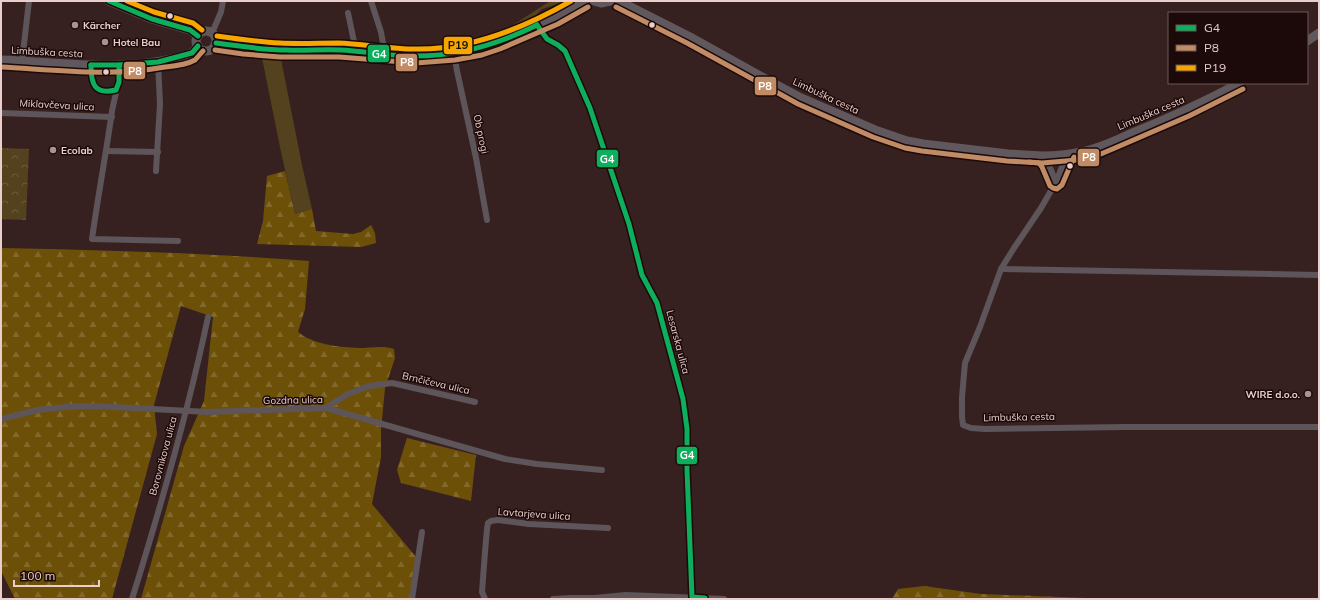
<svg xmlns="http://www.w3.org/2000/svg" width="1320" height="600" viewBox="0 0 1320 600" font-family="Mulish,sans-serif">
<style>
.green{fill:#54411e}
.forest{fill:url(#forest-firs)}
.park{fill:url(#park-crowns)}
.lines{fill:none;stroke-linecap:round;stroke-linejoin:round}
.street{stroke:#5d5559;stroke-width:6}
.secondary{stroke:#61585d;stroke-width:9}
.bus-1-casing{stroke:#1b0a09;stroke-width:8}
.bus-2-casing{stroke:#1b0a09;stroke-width:8}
.bus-3-casing{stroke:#1b0a09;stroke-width:8}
.bus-1{stroke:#0daf5c;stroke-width:5}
.bus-2{stroke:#c18c65;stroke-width:5}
.bus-3{stroke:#f7a600;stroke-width:5}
.bus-dot{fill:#e9cecb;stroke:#1b0a09;stroke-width:1.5}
.poi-dot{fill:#ab918f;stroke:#1b0a09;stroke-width:1.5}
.labels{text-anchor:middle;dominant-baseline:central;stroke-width:3;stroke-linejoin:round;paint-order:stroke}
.poi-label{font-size:10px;font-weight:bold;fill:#e9cecb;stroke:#1b0a09;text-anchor:start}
.street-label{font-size:10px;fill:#e9cecb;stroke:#1b0a09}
.line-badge{stroke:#1b0a09;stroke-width:1.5}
.badge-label{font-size:11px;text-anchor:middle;font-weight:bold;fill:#fff}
.pale-badge-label{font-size:11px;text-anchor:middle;font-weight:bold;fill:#111}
</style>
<defs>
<pattern id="forest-firs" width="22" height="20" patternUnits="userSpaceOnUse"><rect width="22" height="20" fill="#6d5008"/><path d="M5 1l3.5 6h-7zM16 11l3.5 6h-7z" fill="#82682b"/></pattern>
<pattern id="park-crowns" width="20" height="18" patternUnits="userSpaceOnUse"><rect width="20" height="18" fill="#54411e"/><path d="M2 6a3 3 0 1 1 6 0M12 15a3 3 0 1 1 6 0" fill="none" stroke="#6d5b3d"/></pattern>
</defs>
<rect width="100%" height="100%" fill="#372120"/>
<g class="green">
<path d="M550 1H566L542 9 531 20 497 36 496 32 513 25Z"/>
<path d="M262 58 281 59 302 165 312 209 295 214 281 152Z"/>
</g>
<g class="forest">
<path d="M285 171 295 214 312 209 316 231 353 234 361 232 371 225 375 233 376 243 361 247 257 244 263 221 267 176Z"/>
<path d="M1 248C104 250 207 253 309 261L305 309 298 332C314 345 339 347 359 348 371 348 382 345 394 349L395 358 385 388 381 430V457L372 504 416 557 411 599H141L184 446 204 401 213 317 181 306 154 405 157 434 112 599H15L1 571Z"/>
<path d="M407 438 476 455 471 501 401 483 397 470Z"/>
<path d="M924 586 981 594 1111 599H892L898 589Z"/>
</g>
<path class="park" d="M1 148 29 149 26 220 1 219Z"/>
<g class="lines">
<g class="street">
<path d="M371 1 381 32 385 54"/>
<path d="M348 13 356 51"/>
<path d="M537 25 547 39 558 45 565 51 590 108 629 224 642 275 657 303 683 399 687 429V470L692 597"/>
<path d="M212 33 221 12 223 1"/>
<path d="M454 53 457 71 476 158 487 220"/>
<path d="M22 61 29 1"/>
<path d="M91 65C90 84 95 97 116 90"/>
<path d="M119 65C120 82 115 95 112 111 106 154 98 196 92 239L178 241"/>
<path d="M1 113 112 117"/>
<path d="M107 151 158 152"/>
<path d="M1042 156 1048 163 1056 182 1067 154"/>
<path d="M156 171 160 104 158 62"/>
<path d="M1056 182 1041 208 1014 248 1001 269 980 327 965 363 962 397V417L963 425 971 428 985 429 1125 427H1319"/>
<path d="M1001 269 1319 275"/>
<path d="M326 408 346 395 369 386 392 383 475 402"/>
<path d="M1 419 38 410 66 407 85 406 114 407 208 412 326 408 505 459 537 464 602 470"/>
<path d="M132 599C161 506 188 412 208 317"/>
<path d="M412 599 422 532"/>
<path d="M485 599 482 592 485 552 487 529 488 523 491 521 498 520 529 524 608 528"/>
<path d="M553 599 571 598H595L626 595 724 599"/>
</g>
<g class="secondary">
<path d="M109 1 152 19 190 30 198 36"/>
<path d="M594 1 601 3 610 1"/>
<path d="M619 1 690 37 771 82 801 98 875 130 907 141 923 144 1008 154 1042 156C1055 156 1068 155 1081 152 1098 149 1115 141 1130 134 1168 119 1204 102 1240 83"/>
<circle cx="206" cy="41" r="10"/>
<path d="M1307 41 1319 33"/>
<path d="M216 43 244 47 281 50H339L417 56 454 53 481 48 497 43 555 18 585 1"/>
<path d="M1 60C57 62 116 72 172 59 178 57 186 57 192 53 194 51 196 48 198 46"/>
</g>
<g class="bus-1-casing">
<g id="bus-1">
<path d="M109 1 152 19 190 30 198 36"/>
<path d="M537 25 547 39 558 45 565 51 590 108 629 224 642 275 657 303 683 399 687 429V470L692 597 705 598"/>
<path d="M216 43C239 46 262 50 286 50 304 51 323 49 341 50 364 51 387 56 411 56 456 57 497 45 537 25"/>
<path d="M91 65H119L158 62 192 53 198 46"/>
<path d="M91 65C91 84 94 95 116 90L119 82V65"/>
</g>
</g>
<g class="bus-2-casing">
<g id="bus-2">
<path d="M616 7 687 43 798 104 873 137 905 148 922 151 1007 161 1042 163 1077 160 1096 156 1115 148 1189 116 1243 89"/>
<path d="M215 50 243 54 280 57H339L416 63 455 60 482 55 500 49 558 24 588 7"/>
<path d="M1 67C56 70 111 77 165 67 175 66 186 65 195 60 198 57 200 54 203 51"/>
<path d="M1029 162 1039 163 1042 167 1050 186 1053 188 1057 189 1062 185 1074 157"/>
</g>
</g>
<g class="bus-3-casing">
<g id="bus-3">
<path d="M127 1 154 12 193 23 202 30"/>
<path d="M217 36C238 39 259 42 280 43 299 44 319 43 338 43 364 44 390 49 416 49 471 50 524 28 571 1"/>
</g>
</g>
<use href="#bus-1" class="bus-1"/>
<use href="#bus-2" class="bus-2"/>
<use href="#bus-3" class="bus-3"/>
</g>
<g class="bus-dot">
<circle cx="170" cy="16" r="3.5"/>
<circle cx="652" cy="25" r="3.5"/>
<circle cx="106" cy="72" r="3.5"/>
<circle cx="1070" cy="166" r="3.5"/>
</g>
<g class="poi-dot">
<circle cx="75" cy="25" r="4"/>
<circle cx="105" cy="42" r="4"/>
<circle cx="53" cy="150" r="4"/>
<circle cx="1308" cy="394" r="4"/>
</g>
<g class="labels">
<g class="poi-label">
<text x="83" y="25">Kärcher</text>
<text x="113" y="42">Hotel Bau</text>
<text x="61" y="150">Ecolab</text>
<text x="1300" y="394" text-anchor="end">WIRE d.o.o.</text>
</g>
<g class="street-label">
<text transform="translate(47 52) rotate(3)">Limbuška cesta</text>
<text transform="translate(826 96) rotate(25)">Limbuška cesta</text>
<text transform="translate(57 105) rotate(3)">Miklavčeva ulica</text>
<text transform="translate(1151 113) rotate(-23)">Limbuška cesta</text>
<text transform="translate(481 134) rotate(78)">Ob progi</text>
<text transform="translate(678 342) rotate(75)">Lesarska ulica</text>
<text transform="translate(436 383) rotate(13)">Brnčičeva ulica</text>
<text transform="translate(293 400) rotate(-1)">Gozdna ulica</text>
<text transform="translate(1019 417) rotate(-1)">Limbuška cesta</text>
<text transform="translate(163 456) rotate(-75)">Borovnikova ulica</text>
<text transform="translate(534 514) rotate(4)">Lavtarjeva ulica</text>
</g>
</g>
<g class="line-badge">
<rect x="443" y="36" width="30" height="19" rx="4" fill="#f7a600"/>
<rect x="367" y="44" width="23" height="19" rx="4" fill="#0daf5c"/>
<rect x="395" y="53" width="23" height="19" rx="4" fill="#c18c65"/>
<rect x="123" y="61" width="23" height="19" rx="4" fill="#c18c65"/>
<rect x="754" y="76" width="23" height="20" rx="4" fill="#c18c65"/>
<rect x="1077" y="148" width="23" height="19" rx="4" fill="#c18c65"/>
<rect x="596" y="149" width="23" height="19" rx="4" fill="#0daf5c"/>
<rect x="676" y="446" width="22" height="19" rx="4" fill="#0daf5c"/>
</g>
<g class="badge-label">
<text x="379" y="58">G4</text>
<text x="407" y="66">P8</text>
<text x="135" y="75">P8</text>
<text x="765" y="90">P8</text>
<text x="1089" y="161">P8</text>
<text x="607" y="163">G4</text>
<text x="687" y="459">G4</text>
</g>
<g class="pale-badge-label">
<text x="458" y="49">P19</text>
</g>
<rect width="1320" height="600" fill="none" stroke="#e9cecb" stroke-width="4"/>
<rect x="1168" y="12" width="140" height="72" fill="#1b0a09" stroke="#6d5857"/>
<rect x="1176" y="25" width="20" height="6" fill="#0daf5c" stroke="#6d5857"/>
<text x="1204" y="32" font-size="12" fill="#e9cecb">G4</text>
<rect x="1176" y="45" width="20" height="6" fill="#c18c65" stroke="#6d5857"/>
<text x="1204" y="52" font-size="12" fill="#e9cecb">P8</text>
<rect x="1176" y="65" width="20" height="6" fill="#f7a600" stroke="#6d5857"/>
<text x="1204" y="72" font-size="12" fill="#e9cecb">P19</text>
<path d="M14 580v6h85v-6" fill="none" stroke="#e9cecb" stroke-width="2"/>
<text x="20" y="580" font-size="12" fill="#e9cecb" stroke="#1b0a09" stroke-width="3" paint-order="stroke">100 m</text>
</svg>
